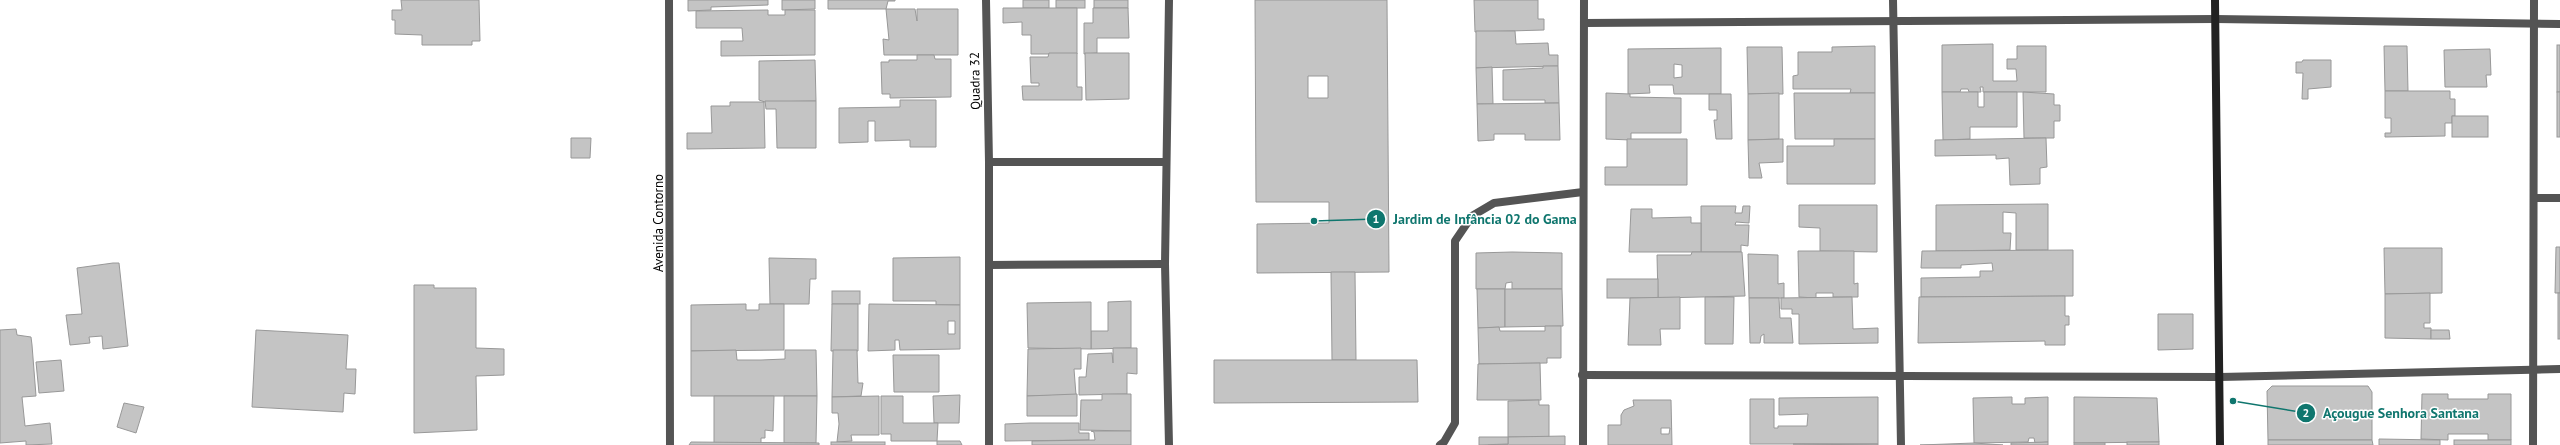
<svg xmlns="http://www.w3.org/2000/svg" width="2560" height="445" viewBox="0 0 2560 445" font-family="'PT Sans',sans-serif">
<style>
.building{fill:#c4c4c4;stroke:#989898;fill-rule:evenodd}
.lines{fill:none;stroke-linecap:round;stroke-linejoin:round}
.lane{stroke:#545454;stroke-width:8}
.street{stroke:#545454;stroke-width:8}
.secondary{stroke:#212121;stroke-width:8}
.labels{text-anchor:middle;dominant-baseline:central;stroke-width:3;stroke-linejoin:round;paint-order:stroke}
.street-label{font-size:13px;fill:#000;stroke:#fff}
.leader{fill:none;stroke:#0f766e;stroke-width:1.5}
.callout-dot{fill:#0f766e;stroke:#fff;stroke-width:1.5}
.mark-label{font-size:12px;text-anchor:middle;font-weight:bold;fill:#fff}
.callout-label{font-size:14px;text-anchor:middle;font-weight:bold;fill:#0f766e;stroke:#fff;stroke-width:3;stroke-linejoin:round;paint-order:stroke}
</style>
<rect width="100%" height="100%" fill="#fff"/>
<g class="building">
<path d="M401 0H479L480 41H472V45H422V35L395 34V20H392V10H402Z"/>
<path d="M688 0H768V5L711 7V10L688 11Z"/>
<path d="M782 0H815V9L782 10Z"/>
<path d="M828 0H895V1H888L886 9H828Z"/>
<rect x="1023" y="0" width="26" height="8"/>
<rect x="1056" y="0" width="29" height="8"/>
<rect x="1094" y="0" width="34" height="8"/>
<path d="M1255 0H1387L1389 272 1257 273V224L1329 223V202H1256ZM1308 76H1328V98H1308Z"/>
<path d="M1474 0H1538V19H1544V30L1475 32Z"/>
<path d="M1003 8H1077V54H1031V35H1022V22L1003 23Z"/>
<path d="M1093 8H1128L1129 38H1097V53L1084 54V23H1093Z"/>
<path d="M886 9H915L917 21V9H958V55H884L883 39 889 40Z"/>
<path d="M768 10V15H785V10H815V55L721 56V41H743L742 28H696V11Z"/>
<path d="M1476 31H1515L1516 44 1548 43 1549 55H1558V66L1476 68Z"/>
<path d="M1993 44V81H2017L2016 69H2007V59H2017V46H2046V92H1983V87H1980L1981 92H1969L1968 89H1961L1960 92H1942V45Z"/>
<rect x="2557" y="45" width="3" height="47"/>
<path d="M1875 46V93H1850L1851 89H1793V76L1798 75V52H1832V47Z"/>
<path d="M2384 46H2407L2408 91H2385Z"/>
<path d="M1747 47H1782L1783 94H1748Z"/>
<path d="M1721 48V94H1674L1673 85H1649L1650 93 1628 94V49ZM1674 64 1682 65V77L1674 78Z"/>
<path d="M2490 49 2491 75H2486L2487 87H2445L2444 50Z"/>
<path d="M1049 53H1077V87H1082V100H1023L1022 86H1039V83H1031L1030 57H1048Z"/>
<path d="M1085 53H1129V99L1086 100Z"/>
<path d="M917 55H934L935 59H951V97L890 98V94H882L881 62H889V60H917Z"/>
<path d="M815 60 816 101 765 102 759 100V61Z"/>
<path d="M2303 60H2331V87L2308 89V99H2302L2303 73H2296V62H2302Z"/>
<path d="M1543 66H1558L1559 103H1545V100H1503V70L1543 68Z"/>
<path d="M1492 67 1493 104H1477L1476 68Z"/>
<path d="M2385 91H2450V99H2455V116H2452V123H2445V136L2385 137V133H2391V118H2385Z"/>
<path d="M1942 92H1978V107H1984V92H2017V127H1970V139L1943 140Z"/>
<path d="M2023 92 2054 94V105H2060V121H2054V138H2024Z"/>
<rect x="2557" y="92" width="3" height="45"/>
<path d="M1606 93 1630 94V97L1681 98V133H1631V140L1606 139Z"/>
<path d="M1779 93V139L1748 140V94Z"/>
<path d="M1794 93H1875V139H1795Z"/>
<path d="M1709 94H1731L1732 139H1716L1714 120H1717V110H1709Z"/>
<path d="M900 100H936V147H910V140L875 141V121H868V142L839 143V108L900 107Z"/>
<path d="M765 101H816V148H777L776 109H766Z"/>
<path d="M730 102H764L765 148 687 149V133H712L711 106H730Z"/>
<path d="M1559 103 1560 140H1525V134H1494V140L1478 141 1477 104Z"/>
<rect x="2452" y="116" width="36" height="21"/>
<path d="M571 138H591L590 158H571Z"/>
<path d="M2046 138 2047 167 2040 168V184L2010 185 2009 158 1996 159V155L1935 156V140Z"/>
<path d="M1627 139H1687V185H1605V167H1627Z"/>
<path d="M1783 139V162L1759 163 1762 178H1749L1748 140Z"/>
<path d="M1834 139H1875V184H1787V146H1834Z"/>
<path d="M2048 204V250H2016V213L2003 212V233H2011L2010 250 1936 251V205Z"/>
<path d="M1799 205H1877V252L1820 251V228L1799 227Z"/>
<path d="M1701 206H1736L1735 213H1742L1743 206H1750L1749 223 1736 222 1735 225H1749L1748 246 1741 245V252H1701Z"/>
<path d="M1631 209H1652V218L1691 217V223H1701V252H1629Z"/>
<path d="M2556 247H2560V293H2555Z"/>
<path d="M2384 248H2442V293L2385 294Z"/>
<path d="M2073 250V296L1921 297V278L1980 277V271H1993L1992 263 1961 265V268H1921L1922 251Z"/>
<path d="M1798 251H1854V284L1858 283V297H1833V293H1816V298L1799 297Z"/>
<path d="M1512 252 1562 253V289H1512V282L1506 283 1505 289H1476V253Z"/>
<path d="M1692 252H1742L1745 296 1658 298 1657 255H1691Z"/>
<path d="M1748 254 1778 255V284L1784 283V298H1749Z"/>
<path d="M960 257V305H936V301H893V258Z"/>
<path d="M769 258 816 259V279H810L809 304H770Z"/>
<path d="M113 263H119L128 346 103 349 102 336 89 337 90 343 70 345 66 315 82 314 77 268Z"/>
<path d="M1331 272H1355L1356 360H1332Z"/>
<rect x="1607" y="279" width="51" height="19"/>
<path d="M414 285H434V288H476V348L504 349V375L476 376 477 430 414 433Z"/>
<path d="M1477 289H1505V327L1478 328Z"/>
<path d="M1505 289H1562L1563 326 1505 327Z"/>
<rect x="832" y="291" width="28" height="13"/>
<path d="M2430 293V323H2424V328H2431V339L2385 338V294Z"/>
<rect x="2558" y="293" width="2" height="46"/>
<path d="M2065 296V316H2069V325H2065V345H2045V341L1918 343 1919 297Z"/>
<path d="M1680 297V329H1660L1661 345H1628L1630 298Z"/>
<path d="M1705 297H1734L1733 344H1705Z"/>
<path d="M1852 297 1853 329 1878 328V343L1799 344V314H1792V309H1781V298Z"/>
<path d="M1749 298H1779L1780 318H1791L1793 343H1764V334L1761 336 1760 343H1750Z"/>
<path d="M1131 301V348L1091 349V331H1108V302Z"/>
<path d="M1091 302V349L1028 348 1027 303Z"/>
<path d="M746 304V310H759V304H784V350L691 351V305Z"/>
<path d="M832 304H858V351H831Z"/>
<path d="M869 304 960 305V349L900 350 899 340H895V350L868 351ZM948 321H955V334H948Z"/>
<path d="M2158 314H2193V349L2158 350Z"/>
<path d="M1545 326H1561V358H1547V363L1479 364 1478 328 1499 327 1500 331H1545Z"/>
<path d="M16 329 17 335 31 337 32 345 36 396 22 397 25 426 50 423 52 444 26 445V441L0 443V330Z"/>
<path d="M256 330 348 335 346 369H356L355 394 344 393 343 412 252 407Z"/>
<path d="M2431 330H2449L2450 339H2431Z"/>
<path d="M1081 348V369H1074L1076 395 1027 396 1028 349Z"/>
<path d="M1113 348H1137V374L1127 373V394L1079 395V377H1086L1088 354 1112 353 1113 363Z"/>
<path d="M736 350 737 360H761L785 359V350H816L817 396H691V351Z"/>
<path d="M833 350H857L858 383H863L861 396 832 397Z"/>
<path d="M893 355H939V392H894Z"/>
<path d="M61 360 64 391 39 393 36 362Z"/>
<path d="M1417 360 1418 402 1214 403V360Z"/>
<path d="M1540 363 1541 400H1477L1478 364Z"/>
<path d="M2272 386H2368L2372 392V440H2268L2267 391Z"/>
<path d="M1077 394V416H1027V396Z"/>
<path d="M1102 394H1131V431L1080 430 1081 400H1102Z"/>
<path d="M2422 394H2448V399H2488V394H2511V440H2488V434H2448V440L2421 439Z"/>
<path d="M960 395 959 423H934L933 396Z"/>
<path d="M714 396H774L773 431 765 430V438H761V443H714Z"/>
<path d="M784 396H817L816 443H784Z"/>
<path d="M879 396V435H851L852 441 837 442 839 424 838 413H832V397Z"/>
<path d="M881 396H903V423H938L937 441H891V434H881Z"/>
<path d="M1878 397V444H1750V399H1774V428H1778V426H1807L1808 414 1779 415V398Z"/>
<path d="M2012 397V404H2025V398L2048 397V442L2035 443 2034 438H2029L2028 442 1974 443 1973 398Z"/>
<path d="M2074 397 2157 398 2159 442 2074 443Z"/>
<path d="M1539 400V405H1549V437H1508V401Z"/>
<path d="M1633 400H1671L1672 445H1608V425H1621V415L1624 410 1634 406ZM1661 428H1670L1669 434H1661Z"/>
<path d="M124 403 144 407 136 433 117 427Z"/>
<path d="M1030 423H1079V433H1089V440L1005 441V424Z"/>
<path d="M1091 431H1131V445H1032V441L1095 440 1094 432Z"/>
<path d="M1565 436V445H1488L1508 444V437Z"/>
<path d="M1479 437H1508V444L1479 445Z"/>
<path d="M2379 439 2440 440V445H2379Z"/>
<path d="M2268 440H2372L2373 445H2268Z"/>
<rect x="2454" y="440" width="57" height="5"/>
<path d="M937 441H960L962 445H937Z"/>
<path d="M691 442 819 443V445H689Z"/>
<rect x="831" y="442" width="54" height="3"/>
<path d="M2048 442V445H2011V443Z"/>
<rect x="2127" y="442" width="32" height="3"/>
<path d="M1974 443 2003 445H1920Z"/>
<rect x="2074" y="443" width="31" height="2"/>
<path d="M1793 444H1878V445Z"/>
</g>
<g class="lines">
<path class="lane" d="M1440 445 1444 442 1455 423V241L1472 216 1494 203 1583 192"/>
<g class="street">
<path d="M669 0 670 445"/>
<path d="M986 0 989 162V445"/>
<path d="M1169 0 1165 264 1169 445"/>
<path d="M1893 0 1901 445"/>
<path d="M1584 23 2215 19 2560 24"/>
<path d="M989 162H1166"/>
<path d="M2535 198H2560"/>
<path d="M989 265 1165 264"/>
<path d="M1582 375 2220 377 2560 369"/>
<path d="M1583 445 1584 0"/>
<path d="M2533 445 2534 0"/>
</g>
<path class="secondary" d="M2215 0 2220 445"/>
</g>
<g class="labels">
<g class="street-label">
<text transform="translate(975 81) rotate(-91)">Quadra 32</text>
<text transform="translate(658 223) rotate(-90)">Avenida Contorno</text>
</g>
</g>
<path class="leader" d="M1314 221L1376 219M2233 401L2306 413"/>
<g class="callout-dot">
<circle cx="1314" cy="221" r="4"/>
<circle cx="2233" cy="401" r="4"/>
<circle cx="1376" cy="219" r="10"/>
<circle cx="2306" cy="413" r="10"/>
</g>
<g class="mark-label">
<text x="1376" y="223">1</text>
<text x="2306" y="417">2</text>
</g>
<g class="callout-label">
<text x="1485" y="224">Jardim de Infância 02 do Gama</text>
<text x="2401" y="418">Açougue Senhora Santana</text>
</g>
</svg>
